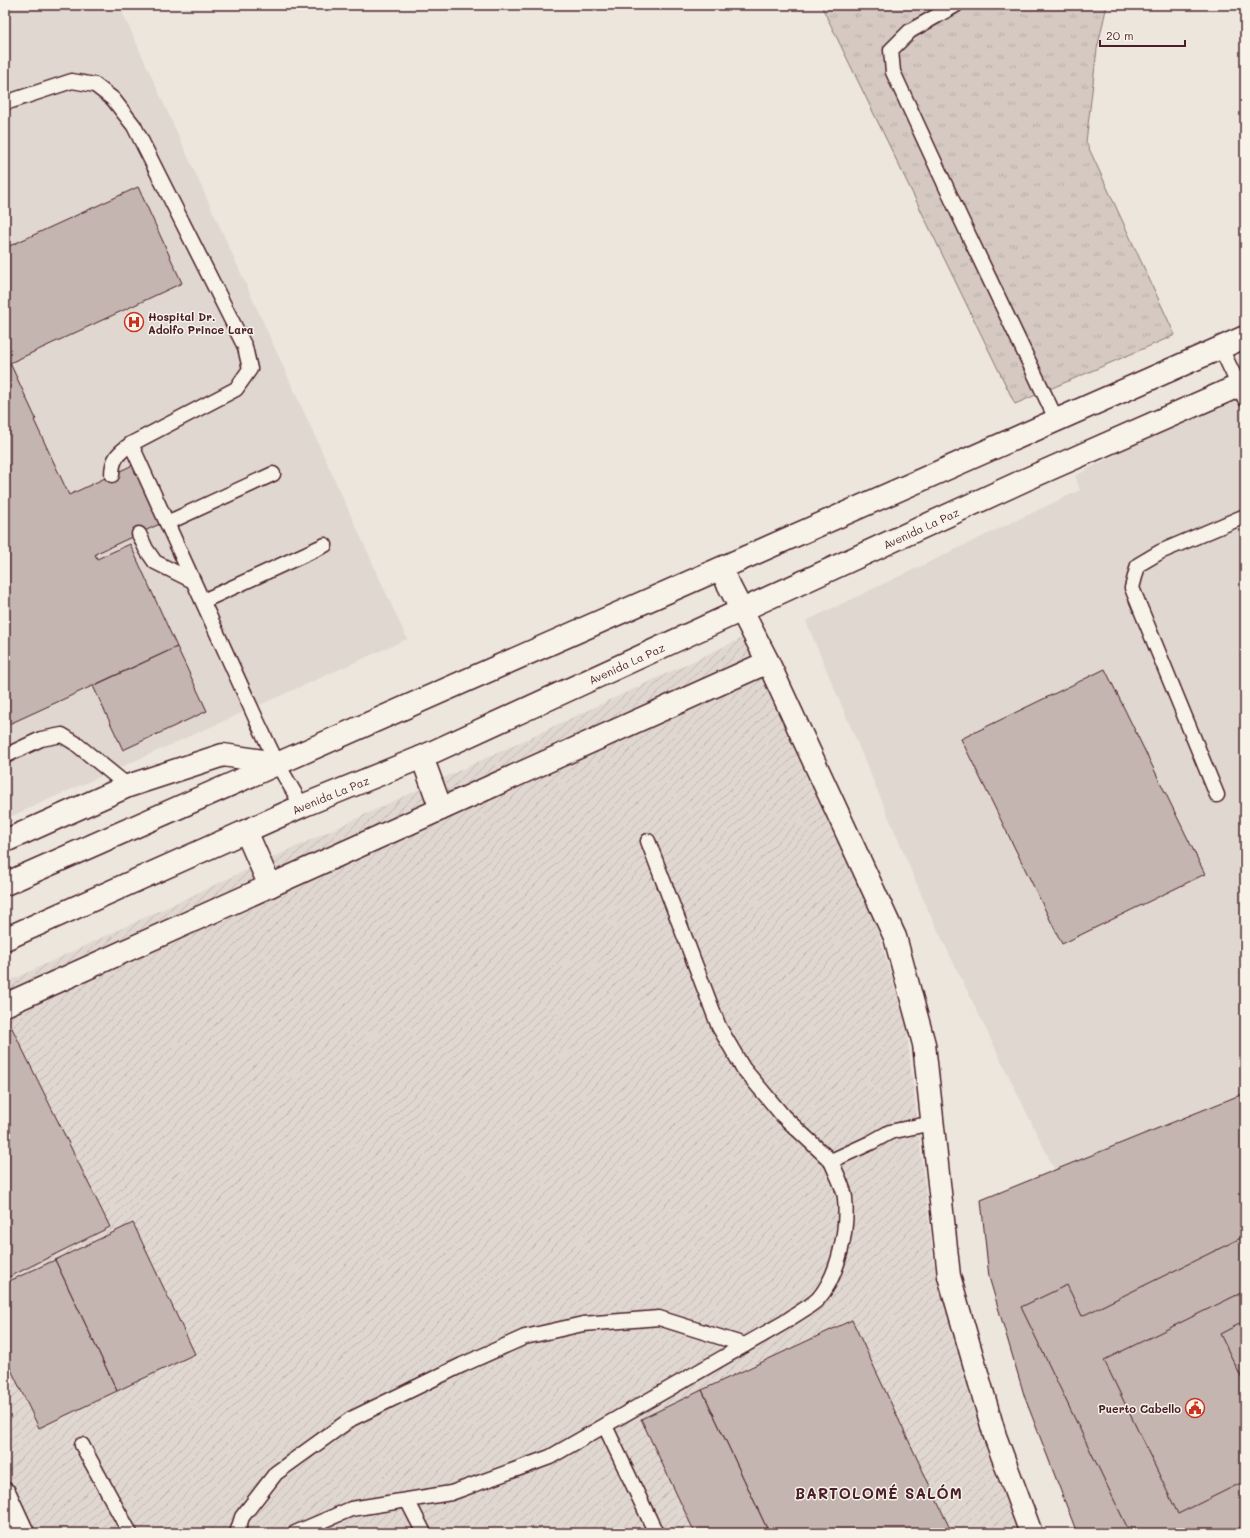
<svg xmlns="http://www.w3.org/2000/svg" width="1250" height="1538" viewBox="0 0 1250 1538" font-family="Mali,sans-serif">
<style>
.built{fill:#e0d7d0}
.industrial{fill:url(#industrial-furrows)}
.grass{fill:url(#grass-tufts);stroke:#907476}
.building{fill:#c4b5b0;stroke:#4a1f2b}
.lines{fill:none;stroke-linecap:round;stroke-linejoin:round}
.lane-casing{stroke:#4a1f2b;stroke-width:17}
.street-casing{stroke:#4a1f2b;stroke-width:25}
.lane{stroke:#f7f3e8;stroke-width:14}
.street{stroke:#f7f3e8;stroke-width:22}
.labels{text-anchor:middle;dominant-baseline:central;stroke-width:3;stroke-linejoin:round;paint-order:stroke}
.poi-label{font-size:11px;font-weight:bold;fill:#4a1f2b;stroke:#f7f3e8;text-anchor:start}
.street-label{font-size:11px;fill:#4a1f2b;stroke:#f7f3e8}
.district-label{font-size:15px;font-weight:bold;letter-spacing:1px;fill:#4a1f2b;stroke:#f7f3e8}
</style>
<defs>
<pattern id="industrial-furrows" width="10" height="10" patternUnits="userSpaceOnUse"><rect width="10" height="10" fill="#e0d7d0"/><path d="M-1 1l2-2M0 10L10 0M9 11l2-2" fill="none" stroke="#c2b8b3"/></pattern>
<pattern id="grass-tufts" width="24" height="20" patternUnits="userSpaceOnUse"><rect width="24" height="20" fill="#d5c9c2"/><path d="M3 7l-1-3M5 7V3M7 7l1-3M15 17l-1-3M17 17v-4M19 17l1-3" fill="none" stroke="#b8aca7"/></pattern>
</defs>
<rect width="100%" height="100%" fill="#ece6dd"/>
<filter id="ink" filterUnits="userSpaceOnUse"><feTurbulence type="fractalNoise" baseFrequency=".025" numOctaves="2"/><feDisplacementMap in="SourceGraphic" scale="8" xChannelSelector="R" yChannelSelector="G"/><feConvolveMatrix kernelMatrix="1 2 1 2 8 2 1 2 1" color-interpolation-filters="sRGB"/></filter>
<g filter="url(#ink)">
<g class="built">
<path d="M5 5H119L407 639 5 819Z"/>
<path d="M1245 385V1093L1055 1171 927 908 806 621 1080 490 1075 476Z"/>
</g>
<path class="industrial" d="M751 634 859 868 906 1025 934 1264 990 1437 1025 1533H5V983Z"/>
<path class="grass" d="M821 5H1107L1097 49 1086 142 1175 335 1015 404Z"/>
<g class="building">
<path d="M138 187 182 283 10 363 36 419 34 420 69 495 137 463 164 522 95 554 97 559 130 544 177 647 5 726V248Z"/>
<path d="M177 647 207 711 123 750 93 686Z"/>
<path d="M1105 669 1205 874 1062 944 961 739Z"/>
<path d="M12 1028 110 1227 5 1279V1031Z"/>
<path d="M1245 1093V1533H1077L1025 1398 989 1277 981 1200Z"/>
<path d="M133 1223 195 1354 117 1391 55 1260Z"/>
<path d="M1245 1236V1291L1104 1360 1178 1514 1245 1481V1533H1130L1021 1307 1067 1285 1082 1316Z"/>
<path d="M55 1260 117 1391 39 1428 5 1357V1283Z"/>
<path d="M852 1320 952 1533H769L702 1390Z"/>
<path d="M1245 1321V1385L1220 1334Z"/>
<path d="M702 1390 769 1533H695L641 1419Z"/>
<path d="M415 1528 418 1533H404Z"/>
</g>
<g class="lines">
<g class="lane-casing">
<g id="lane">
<path d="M956 5 910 31 891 50 893 72 960 217 1057 421"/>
<path d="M5 103 72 81 95 85 113 99 134 126 245 347 250 369 236 389 131 444 257 721 277 763 302 806"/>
<path d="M1221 348 1245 399"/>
<path d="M112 475C112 459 118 453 131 444"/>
<path d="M167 523 273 474"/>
<path d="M139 534 146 549 155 562 193 581"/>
<path d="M203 601 325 545"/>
<path d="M5 756 41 739 62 735 75 743 128 786"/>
<path d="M1217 795 1132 588 1138 565 1160 552 1245 516"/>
<path d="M648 841 719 1027 743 1068 783 1116 831 1161"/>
<path d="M605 1426 656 1533"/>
<path d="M82 1445 130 1533"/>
<path d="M407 1500 424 1533"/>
<path d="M237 1533 242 1517 276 1473 351 1419 462 1365 525 1337 583 1324 659 1318 745 1345"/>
<path d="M295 1533 351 1509 451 1493 550 1457 785 1322C794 1315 810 1307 818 1299 839 1275 848 1229 845 1198 844 1187 835 1171 831 1161L870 1143 890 1132 932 1123"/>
</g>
</g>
<g class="street-casing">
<g id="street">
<path d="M721 570 768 662 895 937 924 1044 949 1276 995 1436 1031 1533"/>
<path d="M422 757 441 809"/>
<path d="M246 831 270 886"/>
<path d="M5 841 128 786 223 755 277 763"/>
<path d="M5 884 1245 337"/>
<path id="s1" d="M5 939 302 806 422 757 1027 479 1245 383"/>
<path d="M5 1005 768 662"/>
<path d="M5 1494 23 1533"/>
</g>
</g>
<use href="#lane" class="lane"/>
<use href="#street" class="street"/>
</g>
</g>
<defs>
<g id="hospital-ring" transform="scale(1)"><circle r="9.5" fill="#f7f3e8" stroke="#c8321e" stroke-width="1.5"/><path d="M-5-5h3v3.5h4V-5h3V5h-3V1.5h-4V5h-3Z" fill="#c8321e"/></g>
<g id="civic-ring" transform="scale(1)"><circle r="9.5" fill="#f7f3e8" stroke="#c8321e" stroke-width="1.5"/><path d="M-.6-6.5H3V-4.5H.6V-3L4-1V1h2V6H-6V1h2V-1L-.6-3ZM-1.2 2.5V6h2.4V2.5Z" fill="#c8321e"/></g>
</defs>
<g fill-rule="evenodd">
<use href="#hospital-ring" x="134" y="322"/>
<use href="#civic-ring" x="1195" y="1408"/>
</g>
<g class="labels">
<g class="poi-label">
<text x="148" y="316">Hospital Dr.<tspan x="148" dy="13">Adolfo Prince Lara</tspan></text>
<text x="1181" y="1408" text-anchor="end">Puerto Cabello</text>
</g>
<g class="street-label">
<text stroke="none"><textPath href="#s1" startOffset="1004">Avenida La Paz</textPath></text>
<text stroke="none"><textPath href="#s1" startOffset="680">Avenida La Paz</textPath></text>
<text stroke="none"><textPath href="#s1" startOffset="356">Avenida La Paz</textPath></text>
</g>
<g class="district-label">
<text x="879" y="1493">BARTOLOMÉ SALÓM</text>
</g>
</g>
<rect width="1250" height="1538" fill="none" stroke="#f7f3e8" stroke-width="20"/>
<rect x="10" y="10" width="1230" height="1518" fill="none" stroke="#4a1f2b" stroke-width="1.5" filter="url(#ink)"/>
<path d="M1100 40v6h85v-6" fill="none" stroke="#4a1f2b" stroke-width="2"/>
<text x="1106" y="40" font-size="12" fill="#4a1f2b" stroke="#f7f3e8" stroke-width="3" paint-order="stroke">20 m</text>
</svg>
